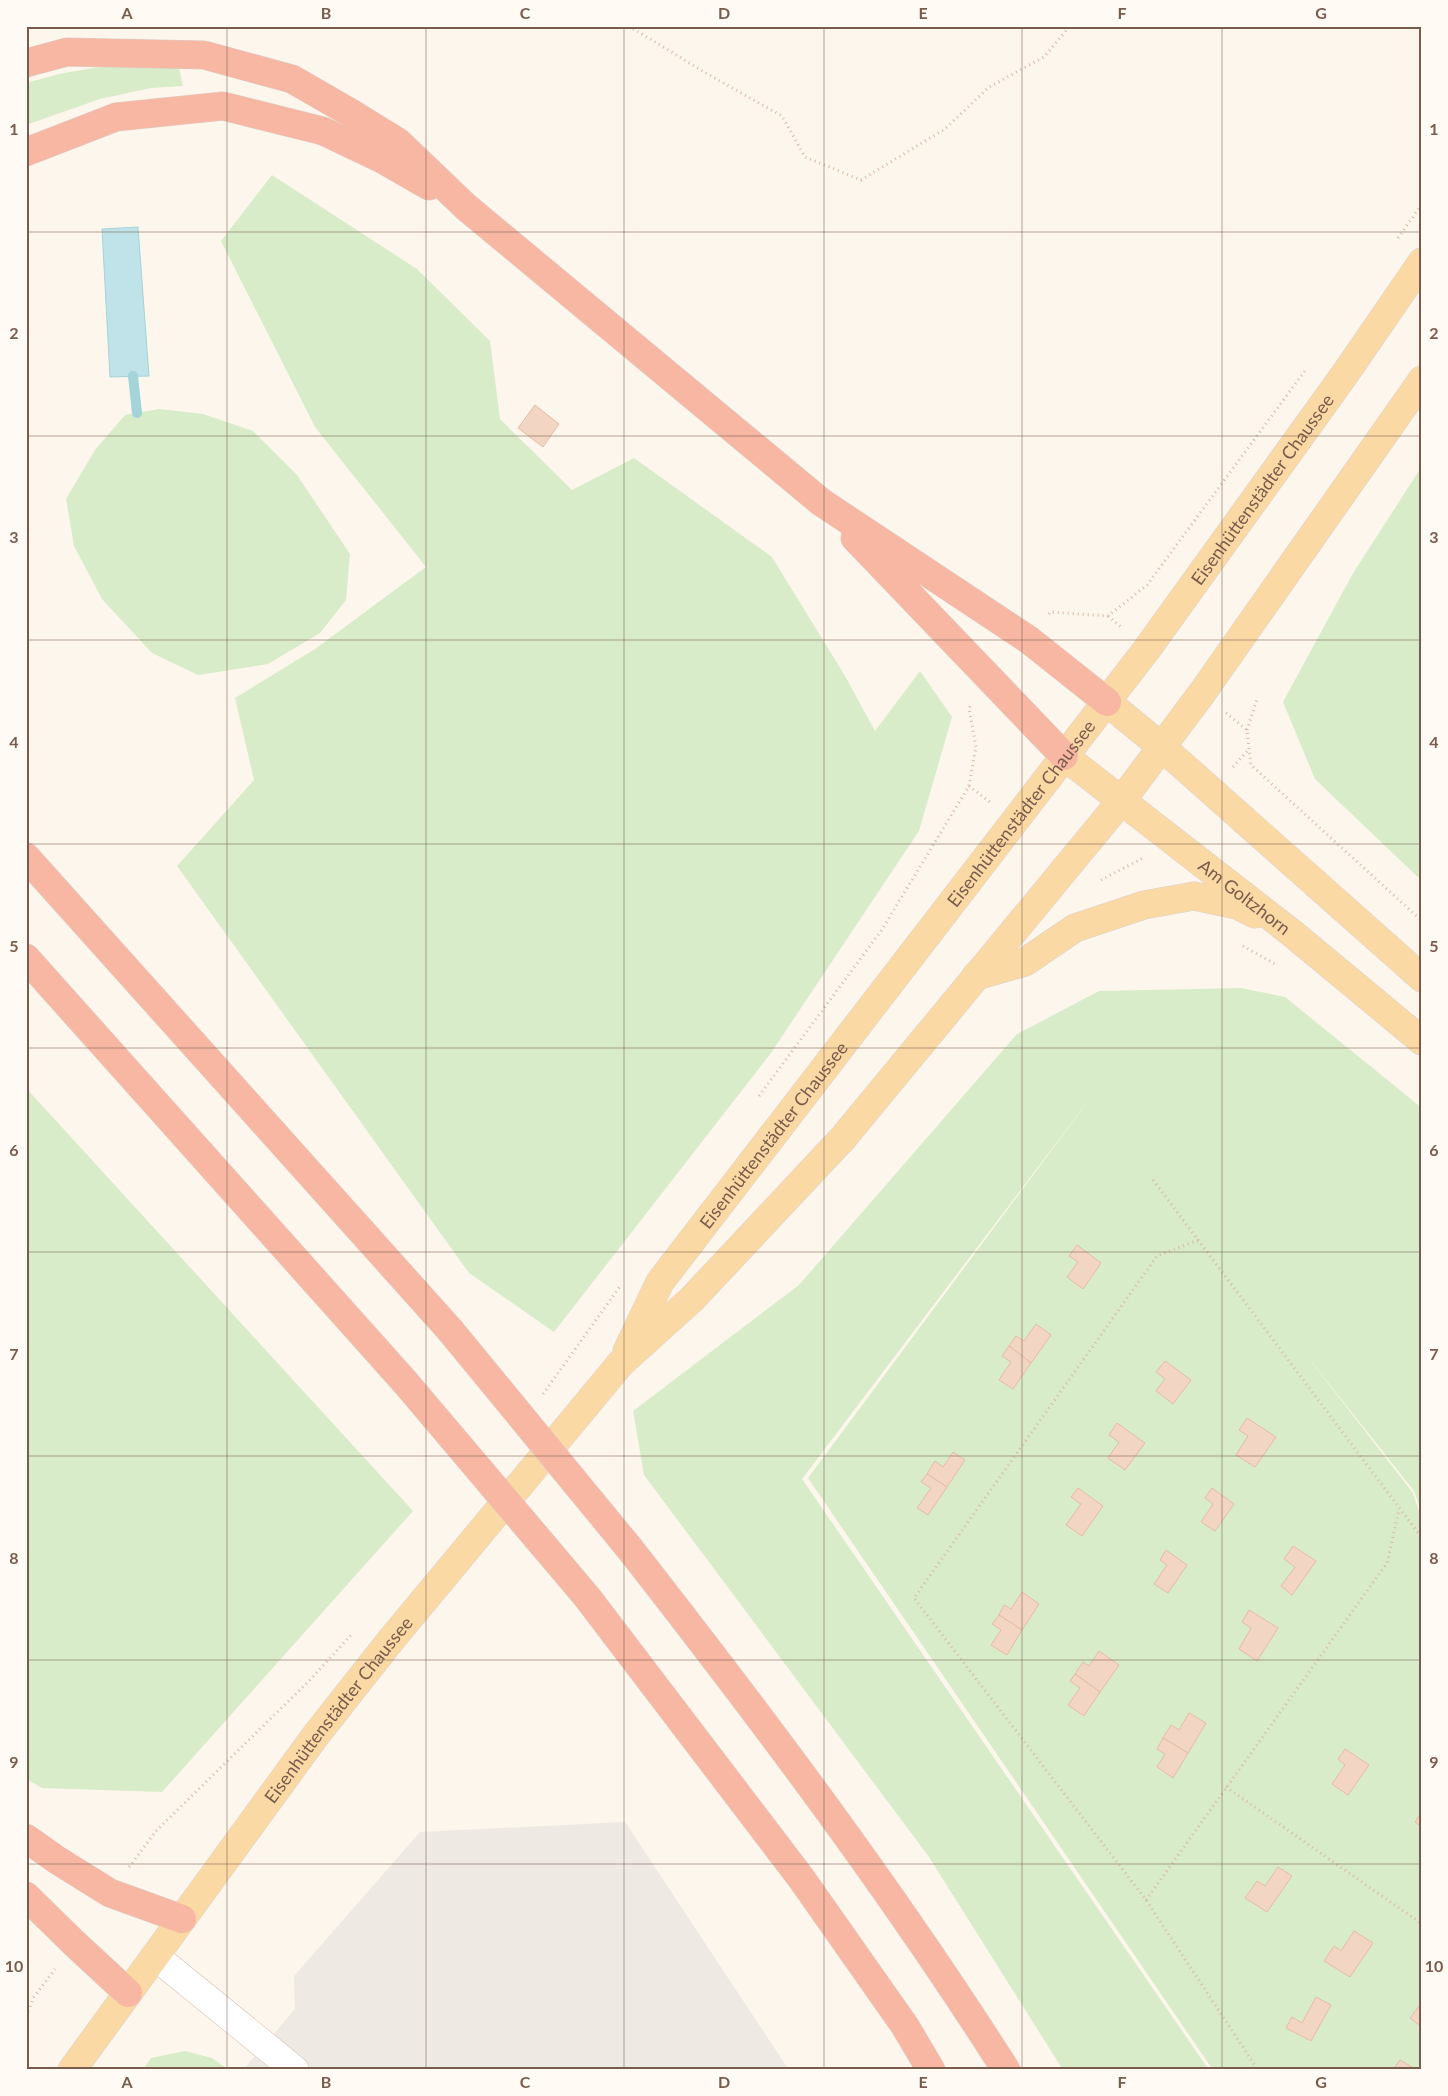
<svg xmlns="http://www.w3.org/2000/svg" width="1448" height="2096" viewBox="0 0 1448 2096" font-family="Lato,sans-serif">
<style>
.industrial{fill:#efe9e4}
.green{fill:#d8ecc9}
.water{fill:#bfe3e8;stroke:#a5d3da}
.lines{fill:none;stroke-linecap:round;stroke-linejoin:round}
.stream{stroke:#a5d3da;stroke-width:10}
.building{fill:#f3d5c3;stroke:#e6bba3}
.minor-casing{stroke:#d1beb0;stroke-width:29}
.major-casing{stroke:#dad1cd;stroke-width:29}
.highway-casing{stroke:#dad1cd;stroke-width:29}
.path{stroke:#d9b8a5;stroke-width:3;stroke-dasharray:1 4;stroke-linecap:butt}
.minor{stroke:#fff;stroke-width:28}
.major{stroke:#fbd9a5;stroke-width:28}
.highway{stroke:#f7b7a3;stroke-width:28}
.highway-bridge-casing{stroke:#dad1cd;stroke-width:29;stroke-linecap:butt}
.highway-bridge{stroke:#f7b7a3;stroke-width:28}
.grid{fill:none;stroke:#7a5c4d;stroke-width:1;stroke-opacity:0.55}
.labels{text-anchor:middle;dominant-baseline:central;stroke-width:4.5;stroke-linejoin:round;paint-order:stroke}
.street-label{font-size:18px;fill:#7a5c4d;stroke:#fffaf3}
.neatline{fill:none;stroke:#7a5c4d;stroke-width:2}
.grid-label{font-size:16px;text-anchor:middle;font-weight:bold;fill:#7a5c4d}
</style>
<rect width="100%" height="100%" fill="#fdf6ec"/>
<path class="industrial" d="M625 1822 789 2070H243L295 2009 294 1976 420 1832Z"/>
<g class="green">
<path d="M116 64 179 68 183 86 151 88 100 99 26 125V83L59 74Z"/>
<path d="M272 175 417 269 490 341 500 419 572 490 634 458 772 557 845 676 875 731 920 671 952 717 919 831 771 1053 554 1332 469 1273 177 866 254 780 235 698 315 649 426 567 315 427 221 241Z"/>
<path d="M159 409 203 414 253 431 297 475 350 554 346 600 320 633 268 664 198 675 152 653 102 599 74 546 66 499 95 450 125 415Z"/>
<path d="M1422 466V881L1315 779 1283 702 1352 575Z"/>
<path d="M1241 988 1285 997 1422 1108V1514L1414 1491 1300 1347 1413 1493 1422 1520V2070H1213L808 1478 1097 1089 802 1479 1209 2070H1063L929 1857 644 1475 633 1411 799 1285 1017 1034 1099 991Z"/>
<path d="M26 1088 413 1511 162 1792 42 1788 26 1779Z"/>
<path d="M185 2051 212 2058 229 2070H143L151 2058Z"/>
</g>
<path class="water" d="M138 227 149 376 110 377 102 229Z"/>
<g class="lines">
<path class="stream" d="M133 376 137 413"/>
</g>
<g class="building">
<path d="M535 405 559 424 543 447 518 428Z"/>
<path d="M1077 1245 1101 1263 1083 1289 1067 1277 1078 1262 1069 1256Z"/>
<path d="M1036 1324 1051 1335 1031 1363 1009 1346 1016 1336 1024 1341Z"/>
<path d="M1009 1346 1031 1363 1013 1389 999 1380 1011 1362 1002 1356Z"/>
<path d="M1165 1361 1191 1380 1173 1404 1156 1391 1165 1379 1156 1372Z"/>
<path d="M1247 1418 1276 1437 1255 1467 1236 1455 1248 1436 1239 1430Z"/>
<path d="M1117 1423 1145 1443 1125 1470 1108 1458 1119 1442 1109 1435Z"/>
<path d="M953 1452 965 1460 947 1487 927 1474 935 1461 943 1467Z"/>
<path d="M927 1474 947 1487 928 1515 917 1508 931 1488 921 1482Z"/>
<path d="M1078 1488 1103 1506 1082 1536 1066 1525 1081 1504 1071 1497Z"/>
<path d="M1212 1488 1234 1504 1215 1531 1201 1522 1213 1504 1205 1498Z"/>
<path d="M1293 1546 1316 1561 1292 1595 1281 1586 1295 1567 1284 1559Z"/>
<path d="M1166 1550 1187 1565 1168 1593 1154 1584 1167 1565 1160 1560Z"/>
<path d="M1022 1592 1039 1604 1022 1630 999 1615 1004 1605 1011 1609Z"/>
<path d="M1249 1610 1278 1628 1257 1661 1239 1649 1251 1628 1242 1622Z"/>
<path d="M999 1615 1022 1630 1007 1655 991 1645 1001 1630 992 1624Z"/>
<path d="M1099 1651 1119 1665 1100 1692 1075 1674 1083 1662 1089 1666Z"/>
<path d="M1075 1674 1100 1692 1084 1716 1068 1705 1080 1688 1070 1681Z"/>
<path d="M1189 1713 1206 1723 1188 1753 1163 1738 1171 1725 1179 1730Z"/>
<path d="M1163 1738 1188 1753 1173 1778 1157 1767 1165 1754 1157 1749Z"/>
<path d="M1345 1749 1369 1765 1348 1795 1332 1784 1345 1765 1338 1759Z"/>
<path d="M1422 1812V1827L1415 1822Z"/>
<path d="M1278 1867 1292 1876 1267 1912 1245 1898 1257 1881 1265 1886Z"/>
<path d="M1354 1931 1373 1943 1350 1977 1324 1961 1334 1946 1341 1951Z"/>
<path d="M1316 1997 1331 2005 1311 2041 1286 2028 1292 2017 1302 2023Z"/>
<path d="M1420 2005 1422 2007V2027L1410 2018Z"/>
<path d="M1400 2060 1412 2067 1410 2070H1393Z"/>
</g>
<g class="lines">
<g class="minor-casing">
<path id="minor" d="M155 1956 295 2070"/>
</g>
<g class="major-casing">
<g id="major">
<path d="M1107 702 1163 748 1422 978"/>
<path id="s1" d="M1064 756 1293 934 1422 1041"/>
<path d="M976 976 1025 962 1075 928 1144 905 1194 896 1237 905 1255 914"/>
<path id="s2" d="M627 1351 660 1282 1147 649 1345 374 1422 262"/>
<path id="s3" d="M72 2070 316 1735 391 1640 621 1363 692 1299 843 1138 1122 800 1202 693 1422 380"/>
</g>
</g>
<g class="highway-casing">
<g id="highway">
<path d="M26 63 67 52 204 55 292 79 351 113 398 142 466 207 821 502 1029 640 1107 702"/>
<path d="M26 152 116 117 223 106 323 131 382 159 429 186"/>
<path d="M855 538 1064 756"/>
<path d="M26 857 450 1330"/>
<path d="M26 958 405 1382"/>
<path d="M630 1549C762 1718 891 1889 1006 2070"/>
<path d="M587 1597 801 1878 905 2026 931 2070"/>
<path d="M26 1838 57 1860 110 1893 182 1919"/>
<path d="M26 1896 74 1943 128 1993"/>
</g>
</g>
<g class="path">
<path d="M629 26 704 72 782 116 805 157 861 180 945 129 989 87 1044 57 1070 26"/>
<path d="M1398 238 1422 204"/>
<path d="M1049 614 1050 612 1108 616 1147 585 1307 368"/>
<path d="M1108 616 1122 628"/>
<path d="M1226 713 1247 730 1251 765 1422 921"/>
<path d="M1247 730 1257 699"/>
<path d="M1233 767 1249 749"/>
<path d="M969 786 990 802"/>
<path d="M1101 880 1143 858"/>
<path d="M1243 946 1277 965"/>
<path d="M759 1096 881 931 969 786 976 747 969 708 972 704"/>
<path d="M1153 1180 1422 1538"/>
<path d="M1198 1240 1157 1256 914 1598 1146 1900 1258 2070"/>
<path d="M543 1394 621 1285"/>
<path d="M1226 1787 1422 1924"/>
<path d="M129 1867 156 1831 310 1680 351 1635"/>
<path d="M1146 1900 1387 1563 1399 1510"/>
<path d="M26 2016 34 1997 55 1969"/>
</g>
<use href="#minor" class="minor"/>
<use href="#major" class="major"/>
<use href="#highway" class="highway"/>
<g class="highway-bridge-casing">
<g id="highway-bridge">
<path d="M450 1330 630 1549"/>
<path d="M405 1382 587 1597"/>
</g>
</g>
<use href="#highway-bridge" class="highway-bridge"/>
</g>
<path class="grid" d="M227 26V2070M426 26V2070M624 26V2070M824 26V2070M1022 26V2070M1222 26V2070M26 232H1422M26 436H1422M26 640H1422M26 844H1422M26 1048H1422M26 1252H1422M26 1456H1422M26 1660H1422M26 1864H1422"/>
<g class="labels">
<g class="street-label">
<text stroke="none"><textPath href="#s2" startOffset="1072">Eisenhüttenstädter Chaussee</textPath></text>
<text stroke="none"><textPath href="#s2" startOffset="668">Eisenhüttenstädter Chaussee</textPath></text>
<text stroke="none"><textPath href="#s1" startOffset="229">Am Goltzhorn</textPath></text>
<text stroke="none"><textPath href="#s2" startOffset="262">Eisenhüttenstädter Chaussee</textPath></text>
<text stroke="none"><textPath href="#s3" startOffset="448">Eisenhüttenstädter Chaussee</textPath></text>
</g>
</g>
<rect width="1448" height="2096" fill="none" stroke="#fffaf3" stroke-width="55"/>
<rect x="28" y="28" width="1392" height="2040" class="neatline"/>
<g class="grid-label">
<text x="127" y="19">A</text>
<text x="326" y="19">B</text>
<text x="525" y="19">C</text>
<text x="724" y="19">D</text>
<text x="923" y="19">E</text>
<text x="1122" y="19">F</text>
<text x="1321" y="19">G</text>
<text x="14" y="135">1</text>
<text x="1434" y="135">1</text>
<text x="14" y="339">2</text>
<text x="1434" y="339">2</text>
<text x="14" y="543">3</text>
<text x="1434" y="543">3</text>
<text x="14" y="748">4</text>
<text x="1434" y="748">4</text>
<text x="14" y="952">5</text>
<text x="1434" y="952">5</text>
<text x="14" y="1156">6</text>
<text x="1434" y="1156">6</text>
<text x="14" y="1360">7</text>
<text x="1434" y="1360">7</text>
<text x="14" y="1564">8</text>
<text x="1434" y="1564">8</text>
<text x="14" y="1768">9</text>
<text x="1434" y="1768">9</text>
<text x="14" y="1972">10</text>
<text x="1434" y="1972">10</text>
<text x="127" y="2088">A</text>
<text x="326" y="2088">B</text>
<text x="525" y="2088">C</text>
<text x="724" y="2088">D</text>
<text x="923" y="2088">E</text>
<text x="1122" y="2088">F</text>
<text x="1321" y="2088">G</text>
</g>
</svg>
